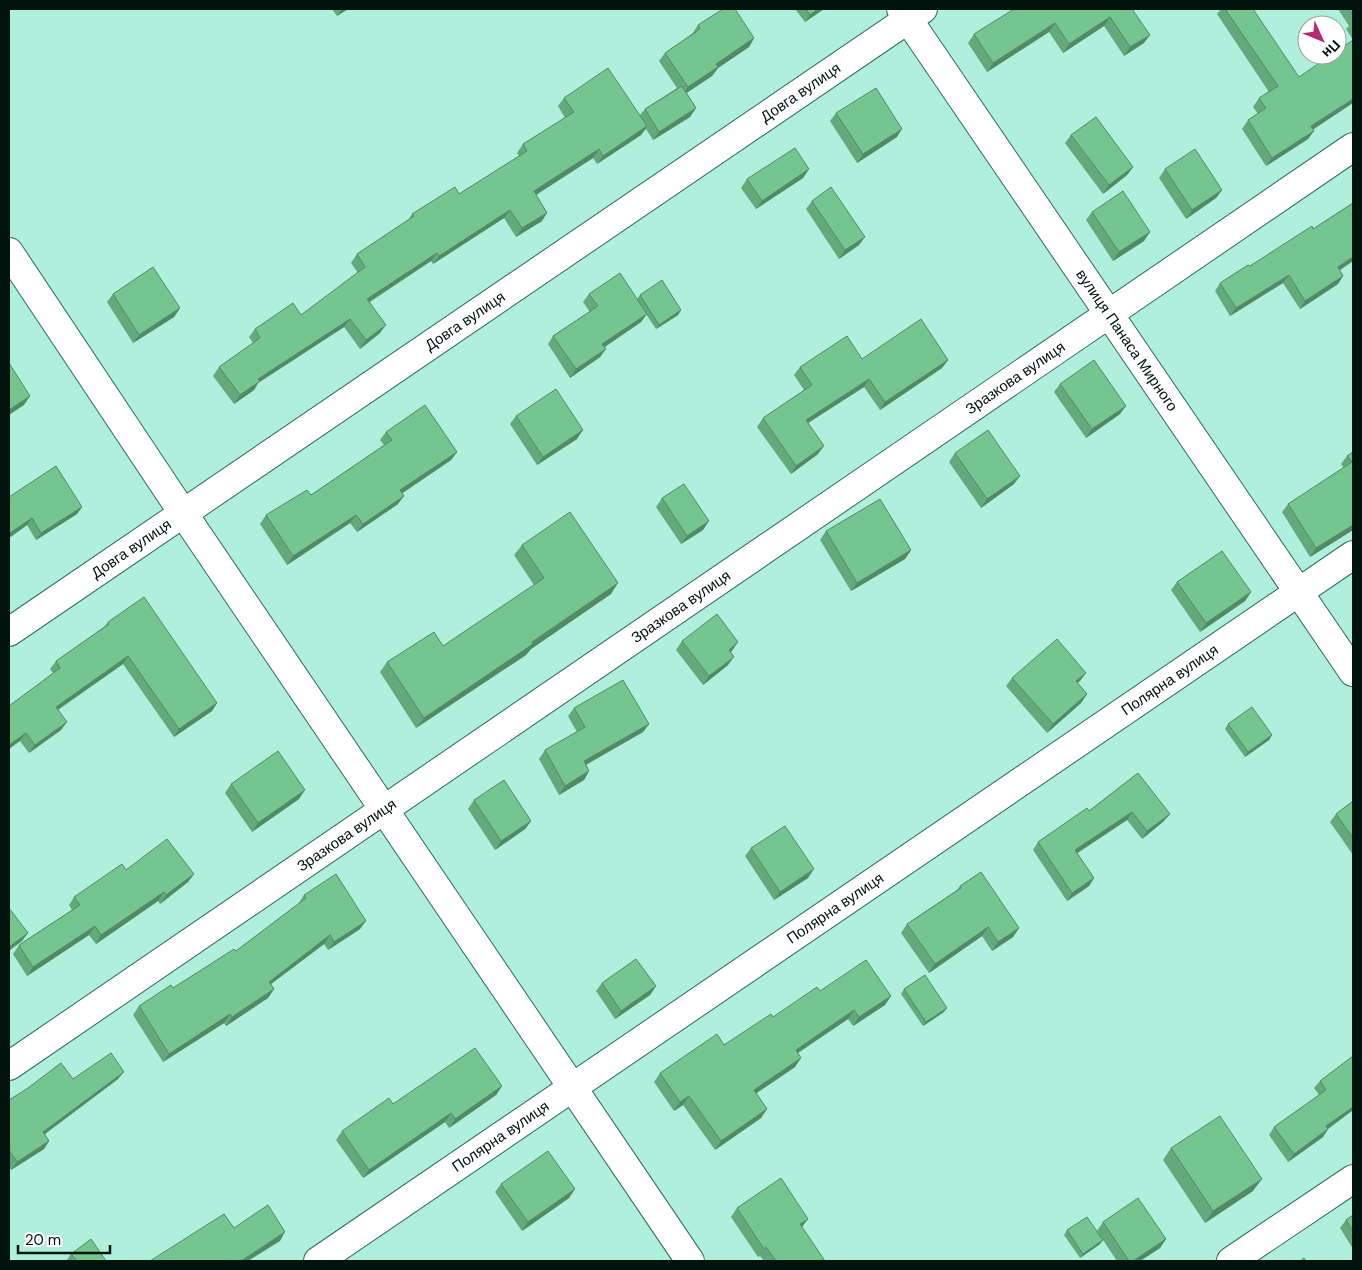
<svg xmlns="http://www.w3.org/2000/svg" width="1362" height="1270" viewBox="0 0 1362 1270" font-family="'DM Sans',sans-serif">
<style>
.lines{fill:none;stroke-linecap:round;stroke-linejoin:round}
.street-casing{stroke:#2e6c5c;stroke-width:30}
.street{stroke:#fff;stroke-width:28}
.wall{fill:#64a97c}
.shaded-wall{fill:#518a65}
.building{fill:#74c590;stroke:#518a65}
.labels{text-anchor:middle;dominant-baseline:central;stroke-width:4;stroke-linejoin:round;paint-order:stroke}
.street-label{font-size:15px;fill:#00130d;stroke:#fff}
</style>
<rect width="100%" height="100%" fill="#b0efdc"/>
<g class="lines">
<g class="street-casing">
<g id="street">
<path id="s1" d="M901 9 1353 672"/>
<path d="M9 252 183 513 690 1261"/>
<path id="s2" d="M9 632 923 9"/>
<path id="s3" d="M9 1066 1353 147"/>
<path id="s4" d="M318 1261 1353 555"/>
<path d="M1231 1261 1353 1179"/>
</g>
</g>
<use href="#street" class="street"/>
</g>
<g class="wall">
<path d="M332 9H348L337 16Z"/>
<path d="M795 9H824L805 22Z"/>
<path d="M1132 9 1144 43 1124 56 1104 26 1063 53 1049 32 987 72 968 43 974 34Z"/>
<path d="M1221 9H1253L1313 130 1308 139 1266 166 1242 129 1248 120 1258 114 1253 107 1259 98 1269 92 1217 14Z"/>
<path d="M1338 9H1353V40L1346 29 1349 26Z"/>
<path d="M698 25 754 38 749 47 718 68 712 76 686 93 696 108 690 117 653 140 646 129 641 135 597 164 593 158 536 195 542 221 516 237 504 218 433 264 431 261 370 302 380 333 360 349 344 327 258 383 254 390 234 404 213 376 219 367 253 343 249 337 255 329 301 315 358 273 351 263 357 254 408 220 412 214 459 194 519 156 517 153 523 144 565 118 558 106 564 98 640 115 645 109 677 88 659 61 665 53 692 34Z"/>
<path d="M836 113 897 137 857 163 830 121Z"/>
<path d="M1071 135 1133 167 1127 175 1103 194 1065 143Z"/>
<path d="M809 169 803 178 756 209 741 188 747 179Z"/>
<path d="M1165 169 1222 190 1216 198 1186 219 1159 178Z"/>
<path d="M812 201 859 245 839 259 806 209Z"/>
<path d="M1353 203V261L1340 270 1343 276 1338 284 1300 309 1283 283 1230 316 1215 291 1220 283 1313 229Z"/>
<path d="M1092 212 1144 241 1113 261 1086 220Z"/>
<path d="M113 294 180 308 174 317 133 343 107 302Z"/>
<path d="M589 294 637 299 640 295 681 310 678 315 656 329 646 314 641 322 605 347 600 357 570 378 548 344 553 336 590 312 583 302Z"/>
<path d="M862 359 948 360 942 368 880 410 864 387 808 423 818 454 791 474 757 427 763 418 804 390 794 375 800 367Z"/>
<path d="M1060 384 1120 414 1086 438 1054 392Z"/>
<path d="M516 416 577 439 537 465 510 424Z"/>
<path d="M386 432 457 452 451 460 402 493 398 504 357 532 350 523 287 565 260 524 266 515 311 495 384 445 380 440Z"/>
<path d="M1353 452V530L1310 557 1282 512 1288 504 1344 468 1341 464 1347 456Z"/>
<path d="M955 453 1014 484 981 508 949 462Z"/>
<path d="M9 497 82 507 77 514 36 540 27 525 9 538Z"/>
<path d="M662 498 703 530 681 544 656 507Z"/>
<path d="M826 531 911 550 905 559 851 591 820 540Z"/>
<path d="M522 545 611 594 531 649 526 655 416 728 380 672 387 662 443 646 534 585 514 555Z"/>
<path d="M1177 582 1251 592 1245 601 1200 632 1171 590Z"/>
<path d="M108 622 217 703 212 711 174 737 123 664 58 710 61 730 29 753 20 741 53 673 50 669 56 661 104 627Z"/>
<path d="M682 641 732 651 730 652 728 665 703 685 676 650Z"/>
<path d="M1086 673 1077 683 1087 694 1081 703 1047 733 1006 686 1012 678Z"/>
<path d="M574 708 649 724 643 732 586 765 589 771 584 780 559 795 539 759 545 750 577 732 568 716Z"/>
<path d="M1228 724 1272 735 1269 740 1245 757 1225 729Z"/>
<path d="M1138 773 1164 821 1142 839 1127 820 1077 853 1094 878 1089 886 1067 901 1033 850 1038 842 1089 811Z"/>
<path d="M231 784 299 799 252 832 225 793Z"/>
<path d="M474 800 531 821 525 829 495 850 468 809Z"/>
<path d="M1353 801V855L1330 822 1336 814Z"/>
<path d="M751 848 808 878 774 900 745 856Z"/>
<path d="M126 870 194 874 188 882 160 904 158 901 96 944 89 935 27 976 13 954 19 945 72 910 69 905 74 897Z"/>
<path d="M960 886 1019 928 1013 937 992 951 982 936 929 973 901 933 907 924 957 890Z"/>
<path d="M304 895 360 929 328 950 324 944 271 984 274 989 268 998 226 1026 224 1023 163 1062 133 1015 139 1006 173 988 236 951 298 904Z"/>
<path d="M602 983 656 986 650 995 615 1019 596 991Z"/>
<path d="M904 989 944 1012 923 1026 901 994Z"/>
<path d="M820 991 885 1005 853 1026 848 1019 798 1053 795 1067 756 1093 767 1109 761 1118 715 1150 683 1105 674 1111 654 1082 660 1073 724 1045 773 1017Z"/>
<path d="M1353 1056V1110L1328 1129 1323 1137 1288 1162 1269 1135 1274 1127 1319 1095 1314 1088 1320 1081Z"/>
<path d="M73 1079H118L45 1134 49 1141 44 1149 11 1170 9 1167V1100Z"/>
<path d="M502 1086 496 1095 449 1128 445 1122 363 1178 336 1140 342 1131 393 1104Z"/>
<path d="M1171 1148 1253 1191 1205 1223 1163 1160Z"/>
<path d="M501 1184 575 1189 569 1198 522 1231 495 1192Z"/>
<path d="M737 1208 802 1227 825 1261H764L760 1256 758 1257 731 1217Z"/>
<path d="M1353 1215V1249L1340 1228 1346 1220Z"/>
<path d="M1103 1222 1166 1239 1160 1248 1140 1261H1117L1097 1231Z"/>
<path d="M1067 1230 1103 1240 1100 1244 1080 1258 1064 1235Z"/>
<path d="M71 1254 106 1261H66Z"/>
</g>
<g class="shaded-wall">
<path d="M342 9H348L337 16Z"/>
<path d="M818 9H824L805 22 810 15Z"/>
<path d="M1110 17 1104 26 1063 53 1069 44Z"/>
<path d="M1055 23 1049 32 987 72 993 63Z"/>
<path d="M1150 35 1144 43 1124 56 1130 47Z"/>
<path d="M754 38 749 47 718 68 712 76 682 96 688 87 716 64Z"/>
<path d="M1353 99V103L1305 135 1311 126Z"/>
<path d="M696 108 690 117 653 140 659 132Z"/>
<path d="M647 126 641 135 597 164 603 156Z"/>
<path d="M902 129 897 137 857 163 863 154Z"/>
<path d="M1314 131 1308 139 1266 166 1272 158Z"/>
<path d="M599 149 593 158 528 200 534 191Z"/>
<path d="M1133 167 1127 175 1103 194 1109 185Z"/>
<path d="M809 169 803 178 756 209 762 201Z"/>
<path d="M1222 190 1216 198 1186 219 1192 210Z"/>
<path d="M510 210 504 218 433 264 439 256Z"/>
<path d="M547 213 542 221 516 237 522 228Z"/>
<path d="M1150 232 1144 241 1113 261 1119 252Z"/>
<path d="M865 237 859 245 839 259 845 250Z"/>
<path d="M437 253 431 261 361 307 367 299Z"/>
<path d="M1353 257V261L1332 275 1338 267Z"/>
<path d="M1289 275 1283 283 1230 316 1236 308Z"/>
<path d="M1343 276 1338 284 1300 309 1305 301Z"/>
<path d="M180 308 174 317 133 343 139 335Z"/>
<path d="M681 310 678 315 656 329 659 325Z"/>
<path d="M647 314 641 322 597 352 602 344Z"/>
<path d="M350 319 344 327 258 383 254 390 234 404 240 395 258 379Z"/>
<path d="M386 325 380 333 360 349 366 340Z"/>
<path d="M606 349 600 357 570 378 576 369Z"/>
<path d="M948 360 942 368 880 410 885 402Z"/>
<path d="M869 379 864 387 800 428 806 420Z"/>
<path d="M30 396 24 405 9 415V410Z"/>
<path d="M1126 406 1120 414 1086 438 1092 429Z"/>
<path d="M583 430 577 439 537 465 543 457Z"/>
<path d="M824 446 818 454 791 474 796 466Z"/>
<path d="M457 452 451 460 394 499 400 490Z"/>
<path d="M1020 476 1014 484 981 508 987 499Z"/>
<path d="M404 496 398 504 357 532 363 524Z"/>
<path d="M82 507 77 514 36 540 41 533Z"/>
<path d="M356 515 350 523 287 565 293 556Z"/>
<path d="M32 518 27 525 9 538V535L10 533Z"/>
<path d="M709 521 703 530 681 544 687 536Z"/>
<path d="M1353 525V530L1310 557 1316 548Z"/>
<path d="M911 550 905 559 851 591 857 583Z"/>
<path d="M618 583 611 594 531 649 526 655 416 728 424 718Z"/>
<path d="M1251 592 1245 601 1200 632 1206 623Z"/>
<path d="M738 642 732 651 723 658 729 650Z"/>
<path d="M128 656 123 664 50 715 56 707Z"/>
<path d="M734 657 728 665 703 685 709 676Z"/>
<path d="M1086 673 1080 681 1070 690 1076 681Z"/>
<path d="M1087 694 1081 703 1047 733 1053 724Z"/>
<path d="M217 703 212 711 174 737 179 729Z"/>
<path d="M67 722 61 730 29 753 35 745Z"/>
<path d="M649 724 643 732 578 769 584 761Z"/>
<path d="M26 733 20 741 9 749V745Z"/>
<path d="M1272 735 1269 740 1245 757 1248 752Z"/>
<path d="M589 771 584 780 559 795 565 786Z"/>
<path d="M305 790 299 799 252 832 258 823Z"/>
<path d="M1132 812 1127 820 1070 858 1075 850Z"/>
<path d="M1170 814 1164 821 1142 839 1147 831Z"/>
<path d="M531 821 525 829 495 850 501 841Z"/>
<path d="M814 869 808 878 774 900 780 892Z"/>
<path d="M194 874 188 882 160 904 166 895Z"/>
<path d="M1094 878 1089 886 1067 901 1072 893Z"/>
<path d="M164 892 158 901 96 944 101 935Z"/>
<path d="M366 921 360 929 328 950 334 942Z"/>
<path d="M95 926 89 935 27 976 33 967Z"/>
<path d="M988 927 982 936 929 973 935 964Z"/>
<path d="M1019 928 1013 937 992 951 998 942Z"/>
<path d="M28 933 22 941 9 951V947Z"/>
<path d="M330 935 324 944 263 990 269 982Z"/>
<path d="M656 986 650 995 615 1019 621 1011Z"/>
<path d="M274 989 268 998 226 1026 232 1017Z"/>
<path d="M891 996 885 1005 853 1026 859 1017Z"/>
<path d="M947 1008 944 1012 923 1026 926 1022Z"/>
<path d="M854 1010 848 1019 790 1058 796 1050Z"/>
<path d="M230 1014 224 1023 163 1062 169 1054Z"/>
<path d="M801 1058 795 1067 748 1099 754 1090Z"/>
<path d="M124 1072 118 1079 38 1139 43 1132Z"/>
<path d="M502 1086 496 1095 449 1128 455 1119Z"/>
<path d="M689 1096 683 1105 674 1111 680 1102Z"/>
<path d="M1353 1107V1110L1321 1134 1326 1126Z"/>
<path d="M767 1109 761 1118 715 1150 721 1141Z"/>
<path d="M451 1113 445 1122 363 1178 369 1170Z"/>
<path d="M1328 1129 1323 1137 1288 1162 1294 1154Z"/>
<path d="M49 1141 44 1149 11 1170 17 1162Z"/>
<path d="M1262 1179 1253 1191 1205 1223 1213 1211Z"/>
<path d="M575 1189 569 1198 522 1231 528 1222Z"/>
<path d="M808 1219 802 1227 794 1233 800 1224Z"/>
<path d="M285 1232 280 1241 248 1261H241Z"/>
<path d="M1166 1239 1160 1248 1140 1261H1133Z"/>
<path d="M1103 1240 1100 1244 1080 1258 1083 1254Z"/>
</g>
<g class="building">
<path d="M723 9H735L754 38 716 64 718 67 688 87 665 53 700 29 698 25Z"/>
<path d="M806 9H818L810 15Z"/>
<path d="M1014 9H1132L1150 35 1130 47 1110 17 1069 44 1055 23 993 63 974 34Z"/>
<path d="M1225 9H1253L1299 77 1331 55H1337V51L1353 40V99L1311 126 1314 131 1272 158 1248 120 1266 108 1259 98 1278 86Z"/>
<path d="M1349 9H1353V15Z"/>
<path d="M608 68 647 126 603 156 599 149 534 191 547 213 522 228 510 210 439 256 437 253 367 299 386 325 366 340 350 319 258 379 260 381 240 395 219 367 260 338 255 329 293 303 301 315 365 267 357 254 414 216 412 214 455 187 459 194 527 151 523 144 574 112 564 98Z"/>
<path d="M682 86 696 108 659 132 645 109Z"/>
<path d="M876 88 902 129 863 154 836 113Z"/>
<path d="M1096 117 1133 167 1109 185 1071 135Z"/>
<path d="M795 148 809 169 762 201 747 179Z"/>
<path d="M1195 149 1222 190 1192 210 1165 169Z"/>
<path d="M831 187 865 237 845 250 812 201Z"/>
<path d="M1123 191 1150 232 1119 252 1092 212Z"/>
<path d="M1353 203V257L1338 267 1343 276 1305 301 1289 275 1236 308 1220 283 1248 265 1250 266 1312 226 1313 229Z"/>
<path d="M153 267 180 308 139 335 113 294Z"/>
<path d="M620 273 647 314 602 344 606 349 576 369 553 336 598 306 589 294Z"/>
<path d="M662 280 681 310 659 325 640 295Z"/>
<path d="M921 319 948 360 885 402 869 379 806 420 824 446 796 466 763 418 812 385 800 367 847 336 862 359Z"/>
<path d="M1094 360 1126 406 1092 429 1060 384Z"/>
<path d="M9 363 30 396 9 410Z"/>
<path d="M556 389 583 430 543 457 516 416Z"/>
<path d="M425 405 457 452 400 490 404 496 363 524 356 515 293 556 266 515 307 490 311 495 392 440 386 432Z"/>
<path d="M988 430 1020 476 987 499 955 453Z"/>
<path d="M1353 452V525L1316 548 1288 504 1352 462 1347 456Z"/>
<path d="M56 466 82 507 41 533 32 518 10 533 9 531V497Z"/>
<path d="M684 484 709 521 687 536 662 498Z"/>
<path d="M880 499 911 550 857 583 826 531Z"/>
<path d="M570 512 618 583 532 642 533 644 424 718 387 662 434 632 443 646 544 578 522 545Z"/>
<path d="M1222 551 1251 592 1206 623 1177 582Z"/>
<path d="M144 597 217 703 179 729 128 656 56 707 67 722 35 745 26 733 9 745V706L60 668 56 661 109 624 108 622Z"/>
<path d="M717 614 738 642 729 650 734 657 709 676 682 641Z"/>
<path d="M1057 639 1086 673 1076 681 1087 694 1053 724 1012 678Z"/>
<path d="M623 680 649 724 584 761 589 771 565 786 545 750 585 727 574 708Z"/>
<path d="M1252 707 1272 735 1248 752 1228 724Z"/>
<path d="M278 751 305 790 258 823 231 784Z"/>
<path d="M1138 773 1170 814 1147 831 1132 812 1075 850 1094 878 1072 893 1038 842 1087 808 1089 811Z"/>
<path d="M504 780 531 821 501 841 474 800Z"/>
<path d="M1353 801V838L1336 814Z"/>
<path d="M785 826 814 869 780 892 751 848Z"/>
<path d="M167 839 194 874 166 895 164 892 101 935 95 926 33 967 19 945 80 905 74 897 122 864 126 870Z"/>
<path d="M981 872 1019 928 998 942 988 927 935 964 907 924 961 888 960 886Z"/>
<path d="M336 874 366 921 334 942 330 935 269 982 274 989 232 1017 230 1014 169 1054 139 1006 171 985 173 988 234 949 236 951 306 898 304 895Z"/>
<path d="M9 908 28 933 9 947Z"/>
<path d="M636 959 656 986 621 1011 602 983Z"/>
<path d="M866 960 891 996 859 1017 854 1010 796 1050 801 1058 754 1090 767 1109 721 1141 689 1096 680 1102 660 1073 717 1034 724 1045 771 1014 773 1017 817 987 820 991Z"/>
<path d="M925 975 947 1008 926 1022 904 989Z"/>
<path d="M475 1048 502 1086 455 1119 451 1113 369 1170 342 1131 389 1098 393 1104Z"/>
<path d="M111 1053 124 1072 43 1132 49 1141 17 1162 9 1150V1100L28 1088 61 1063 73 1079Z"/>
<path d="M1353 1056V1107L1326 1126 1328 1129 1294 1154 1274 1127 1326 1090 1320 1081Z"/>
<path d="M1220 1116 1262 1179 1213 1211 1171 1148Z"/>
<path d="M548 1151 575 1189 528 1222 501 1184Z"/>
<path d="M781 1178 808 1219 800 1224 825 1261H776L766 1247 764 1249 737 1208Z"/>
<path d="M1138 1198 1166 1239 1133 1261H1129L1103 1222Z"/>
<path d="M268 1205 285 1232 241 1261H150L224 1214 234 1228Z"/>
<path d="M1353 1215V1231L1346 1220Z"/>
<path d="M1087 1217 1103 1240 1083 1254 1067 1230Z"/>
<path d="M91 1239 106 1261H77L71 1254Z"/>
<path d="M1304 1258 1306 1261H1300Z"/>
</g>
<g class="labels">
<g class="street-label">
<text stroke="none"><textPath href="#s2" startOffset="958">Довга вулиця</textPath></text>
<text stroke="none"><textPath href="#s2" startOffset="552">Довга вулиця</textPath></text>
<text stroke="none"><textPath href="#s1" startOffset="401">вулиця Панаса Мирного</textPath></text>
<text stroke="none"><textPath href="#s3" startOffset="1219">Зразкова вулиця</textPath></text>
<text stroke="none"><textPath href="#s2" startOffset="148">Довга вулиця</textPath></text>
<text stroke="none"><textPath href="#s3" startOffset="814">Зразкова вулиця</textPath></text>
<text stroke="none"><textPath href="#s4" startOffset="1031">Полярна вулиця</textPath></text>
<text stroke="none"><textPath href="#s3" startOffset="409">Зразкова вулиця</textPath></text>
<text stroke="none"><textPath href="#s4" startOffset="626">Полярна вулиця</textPath></text>
<text stroke="none"><textPath href="#s4" startOffset="221">Полярна вулиця</textPath></text>
</g>
</g>
<rect width="1362" height="1270" fill="none" stroke="#00130d" stroke-width="20"/>
<g transform="translate(1322 40) rotate(134)"><circle r="24" fill="#ffffff" stroke="#99a19e"/>
<path d="M0-4L9 19L0 12L-9 19Z" fill="#b22c71"/>
<text y="-8" font-size="14" font-weight="bold" text-anchor="middle" fill="#00130d">Пн</text>
</g>
<path d="M18 1245v8h92v-8" fill="none" stroke="#00130d" stroke-width="2.5"/>
<text x="25" y="1245" font-size="15" fill="#00130d" stroke="#ffffff" stroke-width="4" paint-order="stroke">20 m</text>
</svg>
